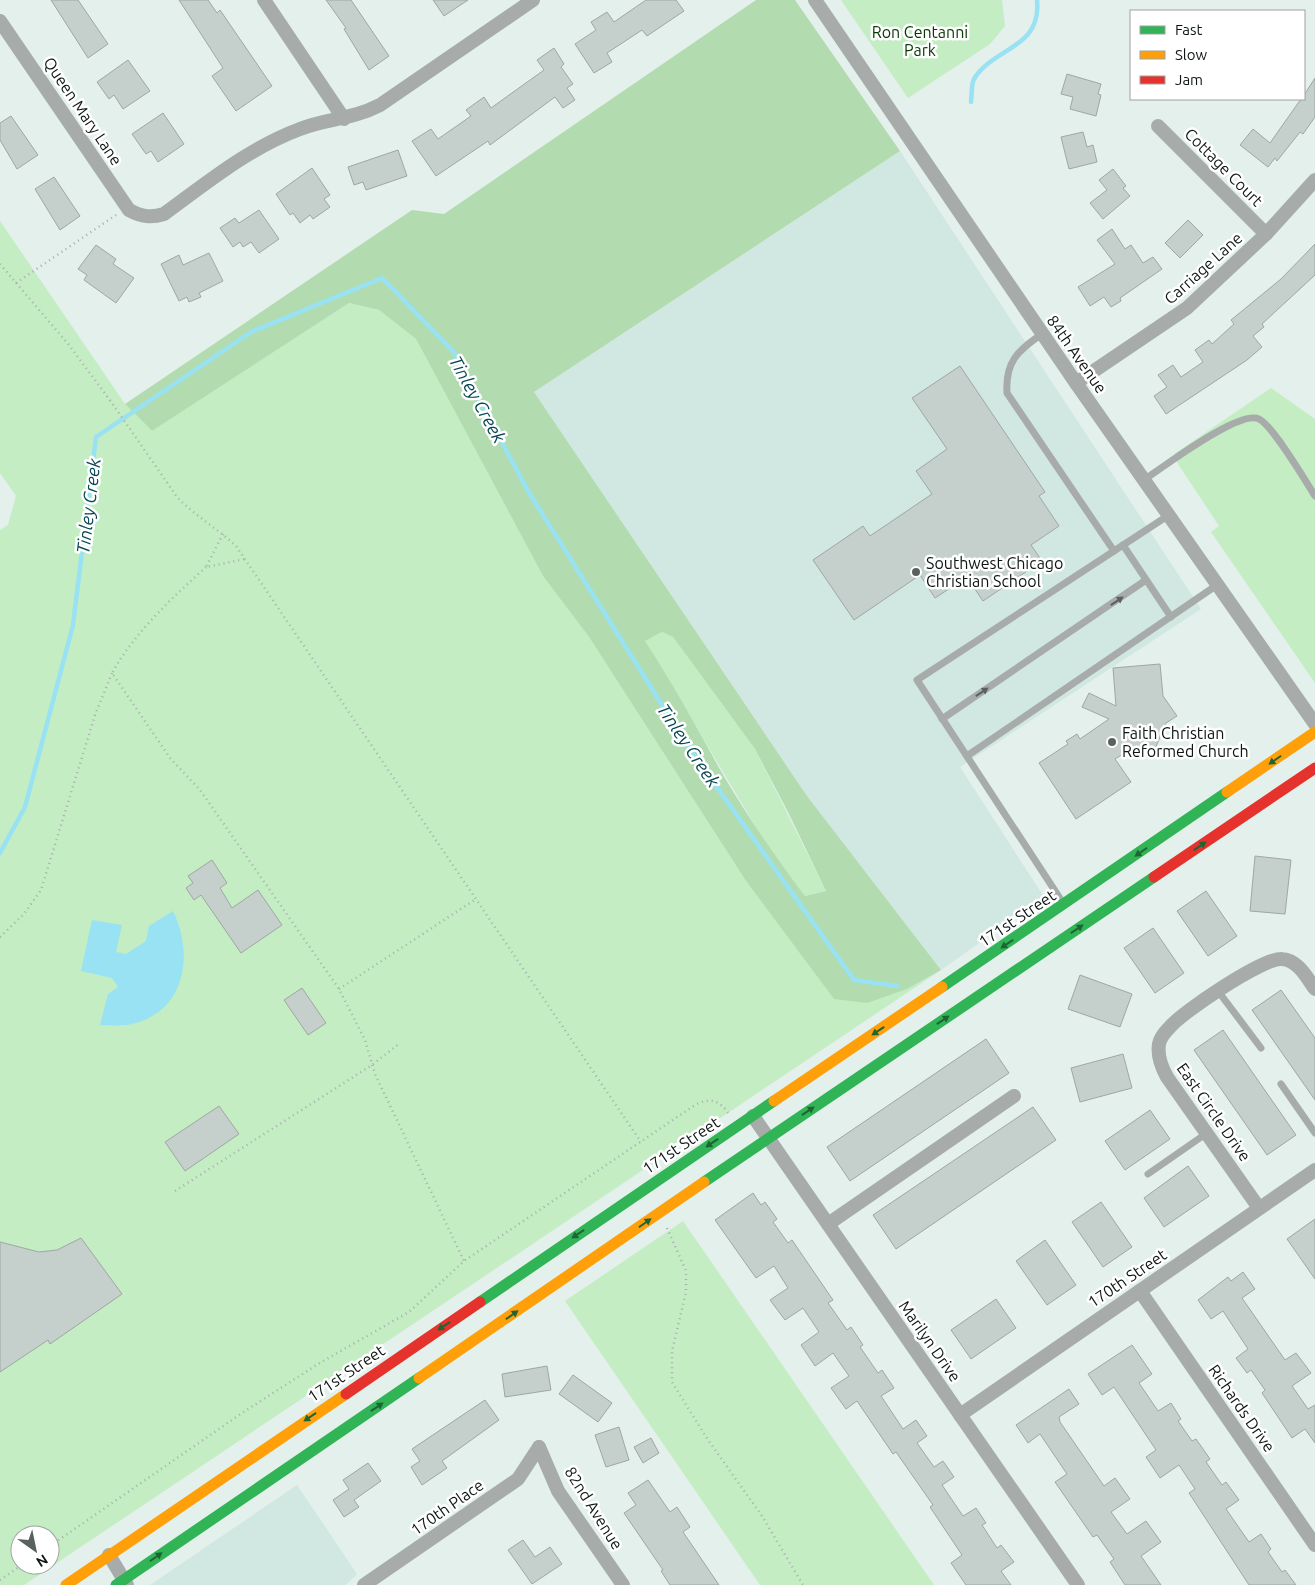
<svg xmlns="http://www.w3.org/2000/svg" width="1315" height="1585" viewBox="0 0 1315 1585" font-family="Ubuntu,sans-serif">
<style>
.built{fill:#d1e7e1}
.green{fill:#c4edc3;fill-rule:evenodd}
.forest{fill:#b2dcb0;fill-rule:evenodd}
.water{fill:#98e2f3}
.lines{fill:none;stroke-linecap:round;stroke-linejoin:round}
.stream{stroke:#98e2f3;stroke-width:4.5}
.building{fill:#c5cfcb;stroke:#9ea7a3}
.path{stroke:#a7afac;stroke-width:2.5;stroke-dasharray:1 4;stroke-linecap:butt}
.lane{stroke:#a7acab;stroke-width:7}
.street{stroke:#a7acab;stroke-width:14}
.fast{stroke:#30b455;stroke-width:11}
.slow{stroke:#ff9f0a;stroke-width:11}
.jam{stroke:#e5322d;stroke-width:11}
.oneway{fill:#5a6160}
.oneway2{fill:#1f6534}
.poi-dot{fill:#596260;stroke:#fff;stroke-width:2}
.labels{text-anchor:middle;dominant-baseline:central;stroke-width:5;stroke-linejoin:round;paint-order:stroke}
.park-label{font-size:16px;fill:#073602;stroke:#fff}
.street-label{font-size:16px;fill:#0e1614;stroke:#fff}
.poi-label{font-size:16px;fill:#0e1614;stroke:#fff;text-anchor:start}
.water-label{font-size:18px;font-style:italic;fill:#094755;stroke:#fff}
</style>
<rect width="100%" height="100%" fill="#e3f0ec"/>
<g class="built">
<path d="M900 151 1201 609 960 767 1044 897 941 970 807 796 534 392Z"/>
<path d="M297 1485 357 1574 346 1585H150Z"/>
</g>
<g class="green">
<path d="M841 0H1002L1005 26 990 44 908 98Z"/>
<path d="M0 221 125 404 152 431 349 303 379 310 416 339 543 576 589 637 744 878 907 989 941 970 24 1585H0V530L8 525 16 496 0 473ZM20 1535H50V1565H20Z"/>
<path d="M1271 388 1315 419V683L1211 532 1219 526 1178 464 1174 454Z"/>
<path d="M662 632 673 637 755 749 826 891 805 896 766 844 645 641Z"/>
<path d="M683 1221 934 1585H760L565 1301Z"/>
</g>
<path class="forest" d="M756 0H795L900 151 534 392 807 796 941 970 907 989 867 1003 834 999 744 878 589 637 543 576 416 339 379 310 349 303 152 431 125 404 412 210 444 214ZM662 632 673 637 755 749 789 814 826 891 805 896C775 856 747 816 722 773 697 728 673 684 645 641Z"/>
<path class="water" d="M173 911C195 956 185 1015 127 1025 119 1026 109 1025 100 1025L108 994 118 987 112 978 81 971 92 920 122 925 116 952 126 954 146 941 149 926Z"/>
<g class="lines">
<g class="stream">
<path d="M971 102C972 95 971 85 974 79 992 48 1042 49 1037 0"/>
<path d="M0 853 25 807 73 625 96 437 251 332 382 278 453 351 528 491 689 748 854 980 897 986"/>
</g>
</g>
<g class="building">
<path d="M51 0H78L108 44 88 58Z"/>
<path d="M179 0H208L217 13 220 10 272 86 236 111 212 76 223 68Z"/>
<path d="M326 0H351L389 56 369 70 344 29 346 28Z"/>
<path d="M433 0H468L444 16Z"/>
<path d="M646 0H676L684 11 647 36 642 30 607 53 612 62 594 73 575 44 596 30 591 22 607 12 614 22Z"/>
<path d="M554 48 564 64 561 67 573 84 567 88 575 100 563 108 555 97 490 145 488 141 436 176 412 141 431 129 438 139 471 116 466 110 484 97 491 108 544 70 537 60Z"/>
<path d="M128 60 150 91 123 109 114 95 109 99 97 82Z"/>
<path d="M1067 74 1101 84 1098 94 1101 95 1096 116 1070 109 1073 97 1061 94Z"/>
<path d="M1315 78V117L1303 134 1300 132 1277 161 1275 158 1268 167 1240 145 1253 129 1270 143 1301 99H1304V95Z"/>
<path d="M163 113 184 144 158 162 151 151 146 154 132 134Z"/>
<path d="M11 116 38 155 17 169 0 140V123Z"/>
<path d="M1083 132 1087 147 1093 145 1097 162 1069 169 1061 137Z"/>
<path d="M398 150 407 176 366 190 363 182 354 185 348 167Z"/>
<path d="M312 168 330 195 324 199 330 207 313 219 310 215 300 223 293 213 290 215 276 194Z"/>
<path d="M1113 169 1126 186 1123 188 1130 196 1103 219 1090 203 1107 190 1099 180Z"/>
<path d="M54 177 80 216 60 230 35 189Z"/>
<path d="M259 210 279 239 259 253 251 242 243 247 240 242 233 247 220 228 235 218 239 223Z"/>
<path d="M1188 220 1203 235 1180 258 1165 243Z"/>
<path d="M1112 229 1125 249 1131 245 1143 263 1153 257 1162 269 1120 298 1121 301 1111 307 1104 297 1090 306 1078 287 1115 264 1097 240Z"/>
<path d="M1315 244V275L1262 324 1264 327 1253 336 1262 347 1247 360 1166 414 1154 396 1167 387 1158 375 1173 365 1181 377 1203 362 1195 350 1209 340 1212 344 1234 324 1231 320 1281 279Z"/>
<path d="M96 245 116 259 113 264 134 278 116 303 84 280 87 275 78 269Z"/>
<path d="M209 253 223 281 199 293 201 297 189 302 187 297 179 301 161 264 179 255 183 265Z"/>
<path d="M960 366 1045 492 1039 496 1059 526 1031 545 1042 561 983 601 967 577 935 598 920 575 854 620 813 560 863 526 870 536 932 494 916 471 947 449 912 398Z"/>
<path d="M1160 664 1163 696 1177 716 1166 723 1155 749 1128 751 1115 759 1131 782 1076 819 1039 763 1068 744 1066 741 1077 734 1080 739 1109 719 1082 707 1089 693 1116 706 1113 668Z"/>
<path d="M1255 856 1291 860 1285 914 1250 911Z"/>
<path d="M212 860 227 883 220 888 232 908 258 890 282 925 241 953 201 895 194 900 186 888 193 883 188 876Z"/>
<path d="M1206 891 1237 936 1208 956 1177 911Z"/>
<path d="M1153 928 1184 973 1155 993 1124 948Z"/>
<path d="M1080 975 1132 994 1120 1027 1068 1009Z"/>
<path d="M302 988 326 1023 308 1035 284 1000Z"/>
<path d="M1281 990 1315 1038V1100L1252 1010Z"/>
<path d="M1223 1030 1296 1135 1267 1155 1194 1050Z"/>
<path d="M986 1039 1009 1073 850 1181 827 1147Z"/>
<path d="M1123 1054 1132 1088 1080 1102 1071 1068Z"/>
<path d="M219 1106 239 1134 185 1171 165 1142Z"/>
<path d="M1033 1107 1056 1140 896 1249 873 1215Z"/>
<path d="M1150 1110 1170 1139 1125 1170 1105 1141Z"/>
<path d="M1188 1166 1209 1196 1164 1227 1144 1198Z"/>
<path d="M753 1193 761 1205 765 1202 777 1219 773 1222 788 1243 792 1240 833 1300 828 1303 847 1330 851 1327 863 1345 860 1347 878 1373 882 1370 894 1388 881 1396 903 1429 916 1420 927 1436 917 1443 934 1467 943 1461 954 1477 942 1485 963 1516 976 1508 986 1523 982 1525 997 1548 1001 1545 1014 1562 1001 1571 1011 1585H966L951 1563 962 1555 930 1507 933 1505 896 1452 893 1454 857 1401 846 1409 831 1388 849 1376 833 1353 815 1366 801 1345 819 1332 803 1308 785 1320 770 1300 788 1288 774 1266 756 1278 715 1220Z"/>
<path d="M1101 1202 1132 1247 1103 1267 1072 1222Z"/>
<path d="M1315 1219V1279L1287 1239Z"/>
<path d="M81 1238 122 1294 50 1344 48 1340 0 1372V1242L39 1252 57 1250Z"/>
<path d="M1045 1240 1076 1285 1047 1305 1016 1261Z"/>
<path d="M1243 1272 1255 1289 1242 1298 1285 1360 1296 1353 1311 1373 1292 1386 1308 1409 1315 1405V1443L1305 1429 1292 1438 1262 1393 1265 1390 1251 1370 1247 1373 1236 1358 1248 1349 1223 1311 1211 1319 1198 1300 1228 1277 1231 1281Z"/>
<path d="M996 1299 1016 1328 971 1359 951 1330Z"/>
<path d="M1132 1345 1152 1374 1139 1383 1158 1411 1171 1403 1181 1419 1178 1421 1192 1441 1196 1439 1210 1459 1206 1462 1222 1485 1226 1482 1239 1500 1226 1509 1249 1542 1261 1534 1271 1549 1268 1552 1282 1572 1285 1570 1296 1585H1249L1189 1493 1195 1489 1179 1465 1160 1478 1146 1457 1156 1450 1114 1387 1102 1395 1088 1374Z"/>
<path d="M547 1366 551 1390 505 1397 502 1374Z"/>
<path d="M573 1375 612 1403 598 1422 559 1394Z"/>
<path d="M1069 1389 1079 1404 1059 1417 1060 1422 1104 1486 1115 1478 1130 1499 1111 1512 1127 1534 1146 1521 1161 1542 1141 1556 1161 1585H1125L1110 1562 1114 1559 1097 1535 1093 1537 1055 1482 1067 1474 1040 1434 1028 1443 1016 1425Z"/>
<path d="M485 1400 499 1420 442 1461 447 1468 422 1485 411 1467 420 1461 412 1449Z"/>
<path d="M619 1427 629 1460 606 1467 595 1435Z"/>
<path d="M651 1438 659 1453 643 1463 634 1447Z"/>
<path d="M368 1463 381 1481 354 1500 359 1507 344 1517 333 1500 349 1489 343 1480Z"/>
<path d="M648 1480 670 1512 677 1507 690 1527 683 1532 719 1585H670L661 1571 663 1570 624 1513 636 1505 628 1493Z"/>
<path d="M523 1540 535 1557 550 1547 562 1564 532 1584 508 1550Z"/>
</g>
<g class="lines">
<g class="path">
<path d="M0 264 69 345 112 403 177 497C195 516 217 528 236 546L641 1142"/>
<path d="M16 283 116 215"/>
<path d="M223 534 206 567 245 559"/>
<path d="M206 567C171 599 135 632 112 673L170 758 200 790 339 989 365 1040 375 1074 464 1261"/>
<path d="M0 937 24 914 41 890 95 715 112 673"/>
<path d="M339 989 476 899"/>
<path d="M175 1191 372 1065 400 1043"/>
<path d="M667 1228 686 1271V1292L672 1351V1382L706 1437 762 1516 803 1585"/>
<path d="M50 1546 242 1413 318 1364 409 1312 464 1261 695 1105C710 1097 719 1100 729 1114"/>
<path d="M0 1580 22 1565"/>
</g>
<g class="lane">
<path d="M1042 334C1018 350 1005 362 1007 393L1114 551"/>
<path d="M1144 480C1163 467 1240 409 1259 419 1273 426 1305 480 1315 496"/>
<path d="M1123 545 1171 617"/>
<path d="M942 719 1146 580"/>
<path d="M967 756 1217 585"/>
<path d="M1063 903 917 680 1169 515"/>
<path d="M1218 991 1261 1048"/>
<path d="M1281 1084 1315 1133"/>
<path d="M1148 1174 1207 1133"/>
</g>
<g class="street">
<path d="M264 0 344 119"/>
<path d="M815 0 1076 383 1315 724"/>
<path d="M0 21 129 210C142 217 151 218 164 214 208 182 249 148 300 129 327 118 351 120 380 105L533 0"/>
<path d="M1158 126 1266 234"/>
<path d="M1076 383 1187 308 1266 234 1315 180"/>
<path d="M753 1116 1078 1585"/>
<path d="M1259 1208 1167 1077C1162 1068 1157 1056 1159 1044 1160 1039 1165 1032 1169 1028 1182 1012 1264 957 1282 959 1298 960 1307 978 1315 989"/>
<path d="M828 1224 1014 1096"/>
<path d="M1140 1291 1315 1545"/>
<path d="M960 1415 1315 1170"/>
<path d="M539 1447 558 1491 623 1585"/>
<path d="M109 1555 127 1585"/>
<path d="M364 1585 518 1479 539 1447"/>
</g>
<g class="fast">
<path d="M942 987 1227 792"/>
<path d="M704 1182 1154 877"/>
<path d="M480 1302 774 1101"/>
<path d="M116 1585 419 1378"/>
</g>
<g class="slow">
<path d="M1227 792 1315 732"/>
<path d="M774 1101 942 987"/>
<path d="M419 1378 704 1182"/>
<path d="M66 1585 346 1394"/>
</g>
<g class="jam">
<path d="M1154 877 1315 768"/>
<path d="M346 1394 480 1302"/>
</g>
</g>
<defs><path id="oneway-solid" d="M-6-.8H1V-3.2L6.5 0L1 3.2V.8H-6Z" transform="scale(1.25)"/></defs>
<g class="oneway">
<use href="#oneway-solid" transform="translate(1117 601) rotate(-34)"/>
<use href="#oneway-solid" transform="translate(982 692) rotate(-34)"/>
</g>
<g class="oneway2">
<use href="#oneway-solid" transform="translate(1275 760) rotate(145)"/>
<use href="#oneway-solid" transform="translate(1200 846) rotate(-34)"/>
<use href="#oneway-solid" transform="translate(1141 852) rotate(145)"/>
<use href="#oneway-solid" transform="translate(1077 929) rotate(-34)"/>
<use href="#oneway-solid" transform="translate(1007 944) rotate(146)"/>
<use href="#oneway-solid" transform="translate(943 1020) rotate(-34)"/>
<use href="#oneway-solid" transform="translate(878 1031) rotate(146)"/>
<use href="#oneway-solid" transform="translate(808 1111) rotate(-34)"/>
<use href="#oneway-solid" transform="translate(712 1143) rotate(146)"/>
<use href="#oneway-solid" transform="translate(645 1223) rotate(-35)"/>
<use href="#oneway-solid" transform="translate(578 1234) rotate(146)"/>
<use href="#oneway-solid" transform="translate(512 1315) rotate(-35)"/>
<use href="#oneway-solid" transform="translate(444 1326) rotate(146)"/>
<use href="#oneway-solid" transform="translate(377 1407) rotate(-34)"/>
<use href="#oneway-solid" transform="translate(310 1417) rotate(146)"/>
<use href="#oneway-solid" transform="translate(156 1557) rotate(-35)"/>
</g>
<g class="poi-dot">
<circle cx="916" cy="572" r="5"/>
<circle cx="1112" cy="742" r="5"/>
</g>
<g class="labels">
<g class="park-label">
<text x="920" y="32">Ron Centanni<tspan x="920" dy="18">Park</tspan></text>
</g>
<g class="street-label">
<text transform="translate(83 111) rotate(56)">Queen Mary Lane</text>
<text transform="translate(1224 167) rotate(45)">Cottage Court</text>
<text transform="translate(1203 268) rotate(-42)">Carriage Lane</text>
<text transform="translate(1077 354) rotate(55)">84th Avenue</text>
<text transform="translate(1017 918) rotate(-34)">171st Street</text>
<text transform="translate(1214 1112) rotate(55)">East Circle Drive</text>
<text transform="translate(681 1145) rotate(-34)">171st Street</text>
<text transform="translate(1127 1278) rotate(-34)">170th Street</text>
<text transform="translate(930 1341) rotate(55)">Marilyn Drive</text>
<text transform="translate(346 1373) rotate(-34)">171st Street</text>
<text transform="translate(1242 1408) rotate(55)">Richards Drive</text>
<text transform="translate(447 1507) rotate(-35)">170th Place</text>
<text transform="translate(594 1508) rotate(58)">82nd Avenue</text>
</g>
<g class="poi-label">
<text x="926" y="563">Southwest Chicago<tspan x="926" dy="18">Christian School</tspan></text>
<text x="1122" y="733">Faith Christian<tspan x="1122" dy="18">Reformed Church</tspan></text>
</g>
<g class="water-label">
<text transform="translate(478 399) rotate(61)">Tinley Creek</text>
<text transform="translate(88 506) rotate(-83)">Tinley Creek</text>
<text transform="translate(689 745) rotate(56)">Tinley Creek</text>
</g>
</g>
<rect x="1130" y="10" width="175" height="90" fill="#ffffff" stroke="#9fa2a1"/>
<rect x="1140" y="26" width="25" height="8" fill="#30b455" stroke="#9fa2a1"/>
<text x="1175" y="35" font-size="15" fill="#0e1614">Fast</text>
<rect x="1140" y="51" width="25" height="8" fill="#ff9f0a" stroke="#9fa2a1"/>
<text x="1175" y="60" font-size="15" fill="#0e1614">Slow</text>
<rect x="1140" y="76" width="25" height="8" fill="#e5322d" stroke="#9fa2a1"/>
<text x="1175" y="85" font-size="15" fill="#0e1614">Jam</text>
<g transform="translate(35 1550) rotate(147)"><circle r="24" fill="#ffffff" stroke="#9fa2a1"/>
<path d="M0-4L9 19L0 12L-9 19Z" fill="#596260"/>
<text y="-8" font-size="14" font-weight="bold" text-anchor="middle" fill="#0e1614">N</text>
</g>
</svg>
